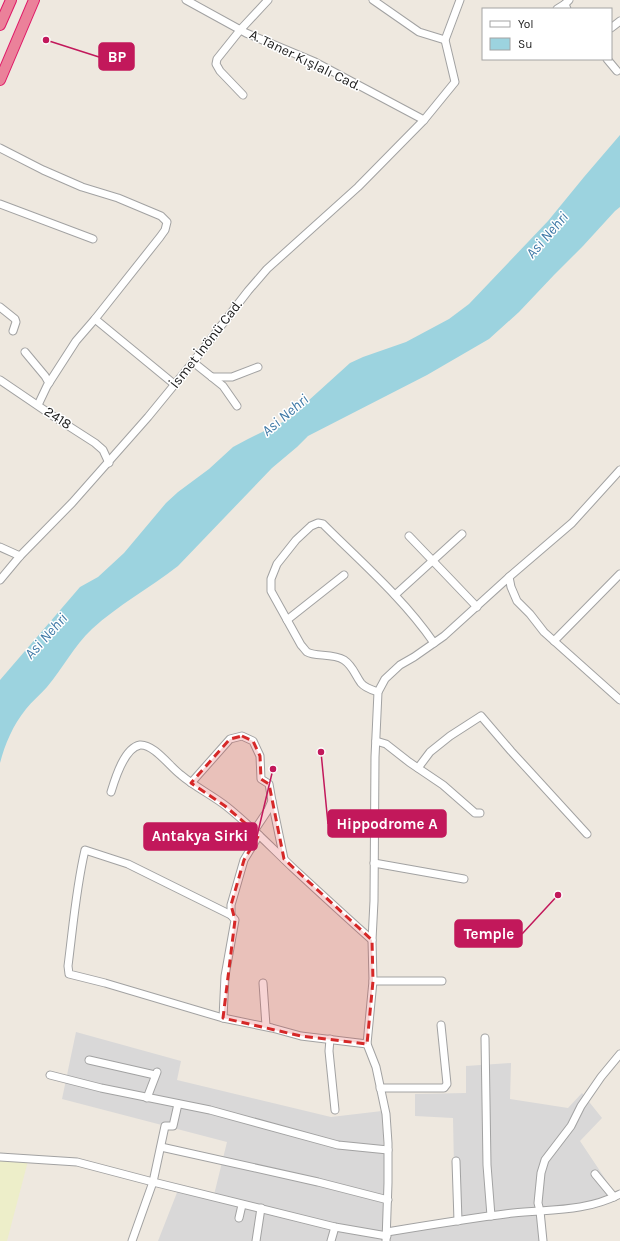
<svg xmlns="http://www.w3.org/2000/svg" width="620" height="1241" viewBox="0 0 620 1241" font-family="Karla,sans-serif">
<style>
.residential{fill:#d9d8d8}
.farmland{fill:#edeec9}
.water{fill:#9cd3df}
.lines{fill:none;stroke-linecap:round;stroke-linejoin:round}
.minor-casing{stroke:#a2a2a2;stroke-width:9}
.highway-casing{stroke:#df1967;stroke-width:12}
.minor{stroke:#fff;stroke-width:7}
.highway{stroke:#eb819a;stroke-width:10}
.marked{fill:#d62828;fill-opacity:0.2;stroke:#d62828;stroke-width:3;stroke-dasharray:8 5;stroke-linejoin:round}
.labels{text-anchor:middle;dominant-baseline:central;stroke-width:3;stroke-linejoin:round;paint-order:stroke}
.street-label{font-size:14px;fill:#1b1b1b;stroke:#fff}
.water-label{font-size:15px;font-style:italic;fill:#407aa7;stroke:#fff}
.leader{fill:none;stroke:#c2185b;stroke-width:1.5}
.callout-dot{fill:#c2185b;stroke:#fff;stroke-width:1.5}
.callout{fill:#c2185b;stroke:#c2185b;stroke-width:1.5}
.callout-label{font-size:15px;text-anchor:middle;font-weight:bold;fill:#fff}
</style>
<rect width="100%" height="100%" fill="#eee8df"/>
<path class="residential" d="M76 1032 181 1061 177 1080 331 1117 382 1111 385 1178V1229L455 1218 453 1118 415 1116V1094L466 1093V1066L511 1063 510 1099 568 1108 582 1093 602 1118 580 1141 614 1192 589 1202 544 1208 547 1241H158L178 1190 213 1199 227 1142 62 1099Z"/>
<path class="farmland" d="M1 1159 28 1161 7 1241H0V1162Z"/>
<path class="water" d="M620 135V207L615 211 583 246 554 275 519 312 489 339 427 375 308 436 297 447 272 468 178 566C150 588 118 605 92 629 74 646 63 668 47 687 41 694 32 701 26 709 13 725 5 744 0 763V680L80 587 98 577 124 553 166 503 178 492 209 469 233 447 248 439 287 420 350 363 363 357 406 342 449 319 469 304 548 221 584 177Z"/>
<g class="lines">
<g class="minor-casing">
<g id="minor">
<path d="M186 0 246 33 315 62 424 120"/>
<path d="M373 0 419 32 445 40"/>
<path d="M557 9 565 4"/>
<path d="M567 9 565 4 569 0"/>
<path d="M611 28 620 21"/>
<path d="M607 59 617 71"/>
<path d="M243 95 220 71 216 64 217 59 241 29 268 0"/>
<path d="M0 148 43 170 82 187 118 198 161 216 167 222 165 230 160 237 95 319 76 341 47 386 38 405"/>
<path d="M0 204 93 239"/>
<path d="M0 307 15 319 16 322 13 331"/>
<path d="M95 319 174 384"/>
<path d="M25 352 45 376 49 383"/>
<path d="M193 362 223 386 237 406"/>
<path d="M212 377H232L258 367"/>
<path d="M0 380 53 416 95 443 103 450 109 463"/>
<path d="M409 536 477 607"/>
<path d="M0 547 20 556"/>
<path d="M509 577 572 523 620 470"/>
<path d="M0 580 20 556 72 503 148 417 193 362 248 291 267 269 358 187 424 120 455 82 445 40 460 0"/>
<path d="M395 595 462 534"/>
<path d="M287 620 344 575"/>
<path d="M554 641 620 574"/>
<path d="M378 692C372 690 365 688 361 683 355 675 353 666 344 660 333 653 315 657 307 652 305 650 303 647 301 645L271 591V579L277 564 296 540 311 526 318 523 323 524C361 562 403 598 434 643"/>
<path d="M376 741 386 744 409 762 443 785 475 813H480"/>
<path d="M418 768 430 752 450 736 481 716 511 751 587 834"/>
<path d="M191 783 230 739 242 736 253 741 260 756 261 779 269 784 272 801 268 810 254 831"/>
<path d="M111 792C115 779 124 748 140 745 154 744 170 767 181 775 195 787 212 795 226 806 250 825 271 847 293 868 319 892 345 916 372 940"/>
<path d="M272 801 284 859"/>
<path d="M374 863 464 879"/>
<path d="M231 915 128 864 85 850C76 888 73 927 68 966L69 974 105 983 223 1018 272 1028 301 1036 367 1044"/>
<path d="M373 981H442"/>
<path d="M263 983 266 1026"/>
<path d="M223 1018 225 976 235 920 231 915V905L244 860 259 835"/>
<path d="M485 1038 487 1165 491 1216"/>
<path d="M330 1039 329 1051 335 1110"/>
<path d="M89 1060 155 1075"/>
<path d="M50 1075 101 1088 210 1110 338 1145 388 1150"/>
<path d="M380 1088H444L447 1084 441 1025"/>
<path d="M147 1098 157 1072"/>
<path d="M161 1147 318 1182 388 1200"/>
<path d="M0 1157 77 1162 153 1182 335 1227 387 1236"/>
<path d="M456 1161 458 1221"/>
<path d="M595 1174 614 1197"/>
<path d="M239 1218 242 1205"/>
<path d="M387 1232C429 1225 471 1218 513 1213 551 1209 585 1212 620 1194"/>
<path d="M132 1241 153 1182 165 1126H173L178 1104"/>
<path d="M256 1241 261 1208"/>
<path d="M331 1241 335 1227"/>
<path d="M386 1241 388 1183V1143L386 1114 376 1067 367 1044 373 981 372 940 374 901 375 757 378 692 385 679 400 665 414 657 444 636 509 577 511 587 517 601 530 614 544 632 620 700"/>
<path d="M543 1241 540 1211 538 1203 541 1173 545 1160 571 1126 581 1106 601 1077 620 1054"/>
</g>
</g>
<g class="highway-casing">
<g id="highway">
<path d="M0 25 11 0"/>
<path d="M0 80 34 0"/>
</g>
</g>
<use href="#minor" class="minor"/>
<use href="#highway" class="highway"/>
</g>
<path class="marked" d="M242 736 253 741 260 756 261 779 269 784 284 859 372 940 373 981 367 1044 301 1036 223 1018 235 920 231 905 244 860 259 835 225 806 191 783 230 739Z"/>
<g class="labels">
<g class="street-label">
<text transform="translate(305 60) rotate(26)">A. Taner Kışlalı Cad.</text>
<text transform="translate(206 344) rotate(-52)">İsmet İnönü Cad.</text>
<text transform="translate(58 418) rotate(33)">2418</text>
</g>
<g class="water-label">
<text transform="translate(547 235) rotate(-49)">Asi Nehri</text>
<text transform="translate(285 415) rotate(-40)">Asi Nehri</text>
<text transform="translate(46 636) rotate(-48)">Asi Nehri</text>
</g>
</g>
<path class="leader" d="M46 40L99 57M321 752L328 824M273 769L257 836M558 895L522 934"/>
<g class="callout-dot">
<circle cx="46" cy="40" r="4"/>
<circle cx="321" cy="752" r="4"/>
<circle cx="273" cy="769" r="4"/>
<circle cx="558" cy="895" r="4"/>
</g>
<g class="callout">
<rect x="99" y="43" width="35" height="27" rx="4"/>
<rect x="328" y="810" width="118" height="27" rx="4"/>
<rect x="144" y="823" width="113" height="27" rx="4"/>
<rect x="455" y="920" width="67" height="27" rx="4"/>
</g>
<g class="callout-label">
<text x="117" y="62">BP</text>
<text x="387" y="829">Hippodrome A</text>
<text x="200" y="841">Antakya Sirki</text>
<text x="489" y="939">Temple</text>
</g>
<rect x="482" y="8" width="130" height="52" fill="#ffffff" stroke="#a4a4a4"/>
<rect x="490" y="21" width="20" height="6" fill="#ffffff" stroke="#a4a4a4"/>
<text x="518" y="28" font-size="12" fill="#1b1b1b">Yol</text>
<rect x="490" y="38" width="20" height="12" fill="#9cd3df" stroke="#a4a4a4"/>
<text x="518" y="48" font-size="12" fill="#1b1b1b">Su</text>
</svg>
